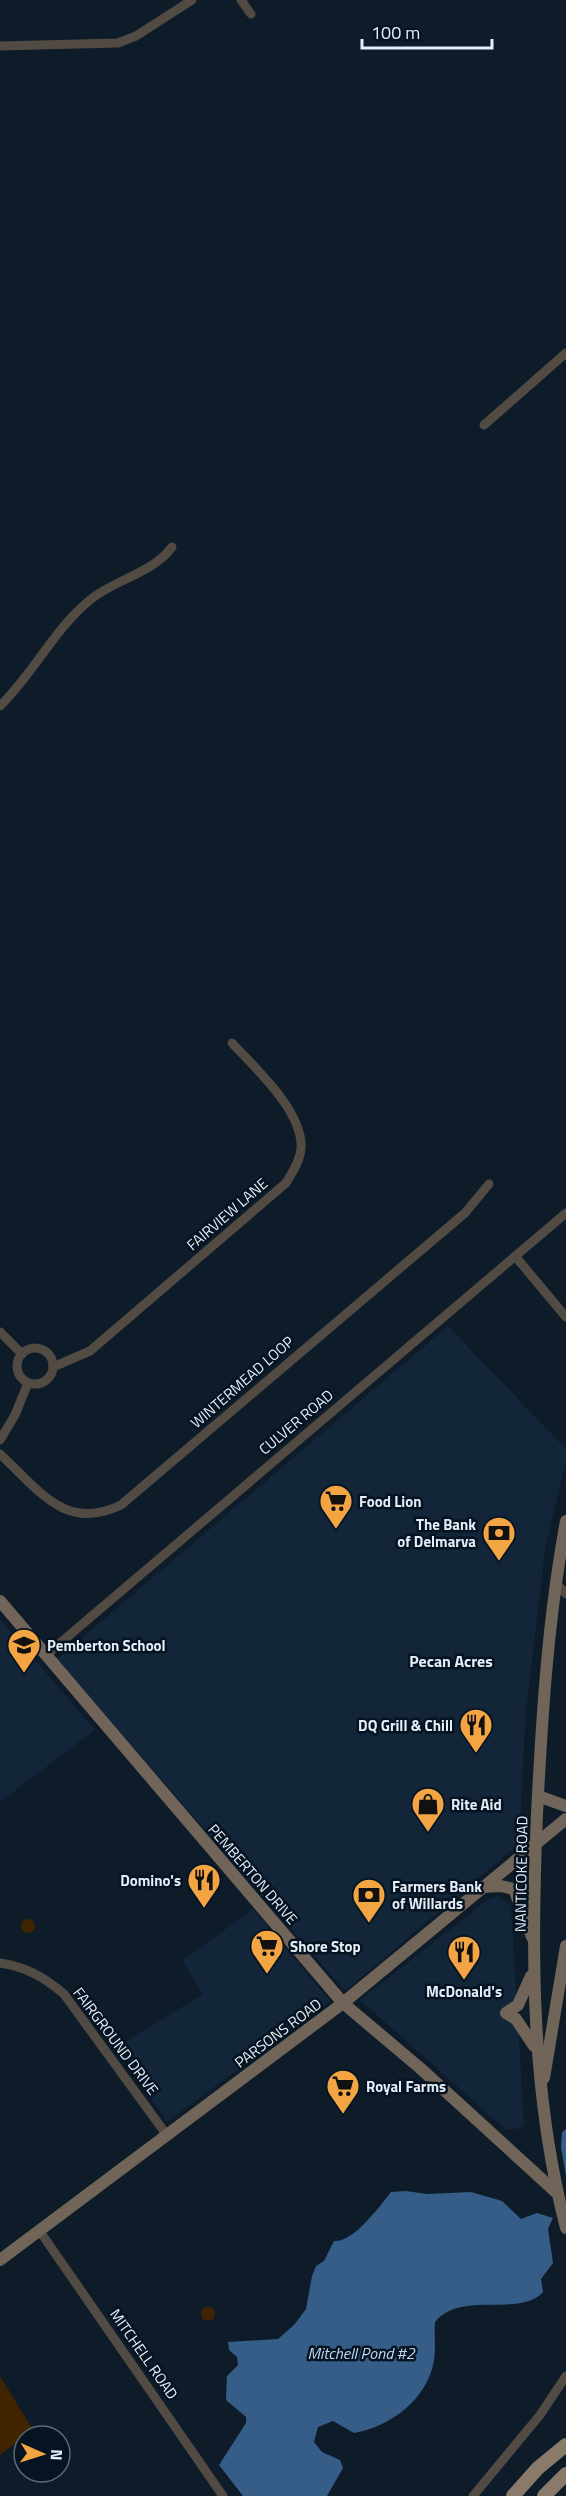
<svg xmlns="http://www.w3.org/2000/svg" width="566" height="2496" viewBox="0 0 566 2496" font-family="'Titillium Web',sans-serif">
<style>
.built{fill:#122539}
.green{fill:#402400}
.water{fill:#355d88}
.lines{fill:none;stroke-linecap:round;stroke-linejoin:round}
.street{stroke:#524b43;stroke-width:9}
.secondary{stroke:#716559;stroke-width:12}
.primary{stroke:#897a6a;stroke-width:14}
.labels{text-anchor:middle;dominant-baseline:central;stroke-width:5;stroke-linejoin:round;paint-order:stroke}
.street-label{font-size:15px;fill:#e4edf8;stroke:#061321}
.poi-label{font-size:15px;font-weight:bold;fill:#e4edf8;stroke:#061321;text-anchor:start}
.neighbourhood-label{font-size:16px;font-weight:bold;fill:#e4edf8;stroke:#061321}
.water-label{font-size:16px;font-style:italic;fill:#c2daf5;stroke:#061321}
</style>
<rect width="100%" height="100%" fill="#0e1c2a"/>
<g class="built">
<path d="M448 1326 566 1449V1462L546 1544 535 1634 526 1710 519 1844 345 1991 57 1659Z"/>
<path d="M0 1619 95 1730 0 1802Z"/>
<path d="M499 1896 511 1906 524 2126 516 2129H505L360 2000 490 1898Z"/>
<path d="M253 1909 330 2001 167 2122 117 2047 203 1994 182 1961Z"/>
</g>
<g class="green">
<circle cx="28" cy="1926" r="7"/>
<circle cx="208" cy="2314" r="7"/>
<path d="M0 2376 33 2430 0 2455Z"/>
</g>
<g class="water">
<path d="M566 2129V2176L561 2147 562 2132Z"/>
<path d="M406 2191 427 2194 471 2192 502 2201 521 2219 537 2213 553 2218 548 2229 553 2263 541 2279 543 2292C520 2318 460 2290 435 2322 434 2335 436 2348 434 2360 428 2399 390 2427 354 2433L333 2421 318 2427 314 2442 322 2452 340 2460 343 2468 327 2496H243L219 2465 246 2423V2417L226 2400 227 2376 238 2365 237 2357 229 2350 228 2342 278 2339 294 2325 306 2309 312 2276 316 2266 324 2261 334 2241C353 2243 380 2206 391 2192Z"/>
</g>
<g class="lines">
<g class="street">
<path d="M241 0 251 14"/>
<path d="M0 46 118 43 136 36 192 0"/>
<path d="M484 425 566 353"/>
<path d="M0 706C34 673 54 629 90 600 115 579 152 574 172 547"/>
<path d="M515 1256 566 1317"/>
<path d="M0 1332 22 1354"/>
<circle cx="35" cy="1366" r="18"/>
<path d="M53 1367 90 1351 286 1183C292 1173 300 1161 301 1149 304 1112 255 1068 232 1043"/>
<path d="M0 1440 15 1415 28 1383"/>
<path d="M0 1454C39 1490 65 1532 121 1505L465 1213 489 1184"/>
<path d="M555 1582 566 1594"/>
<path d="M46 1655 566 1213"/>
<path d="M0 1963C26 1967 44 1977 64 1994L166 2134"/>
<path d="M39 2230 223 2496"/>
<path d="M473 2496 540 2415 566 2376"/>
</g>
<g class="secondary">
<path d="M566 1521C548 1618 542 1715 537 1814 531 1953 531 2092 566 2228"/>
<path d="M0 1601 343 2003 420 2068 558 2194"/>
<path d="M538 1796 566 1806"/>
<path d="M481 1887 501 1886 514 1889 532 1937"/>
<path d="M531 1976 518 2005 506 2013 516 2019 534 2046"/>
<path d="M544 2078 566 1946"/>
<path d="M0 2260 343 2003 566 1819"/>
</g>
<g class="primary">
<path d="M513 2496 538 2468 566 2445"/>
<path d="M544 2496 566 2474"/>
</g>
</g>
<defs>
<g id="supermarket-pin" transform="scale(1.725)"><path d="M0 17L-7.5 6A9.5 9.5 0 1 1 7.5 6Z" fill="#f2a542" stroke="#061321"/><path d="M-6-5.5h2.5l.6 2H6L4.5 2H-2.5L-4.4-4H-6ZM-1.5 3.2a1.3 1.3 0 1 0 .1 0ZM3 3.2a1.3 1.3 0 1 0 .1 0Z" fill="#111"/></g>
<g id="bank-pin" transform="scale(1.725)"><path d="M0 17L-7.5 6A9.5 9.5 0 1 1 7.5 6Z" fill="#f2a542" stroke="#061321"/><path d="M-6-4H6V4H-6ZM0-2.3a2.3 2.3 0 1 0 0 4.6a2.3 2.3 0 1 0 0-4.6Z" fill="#111"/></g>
<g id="school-pin" transform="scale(1.725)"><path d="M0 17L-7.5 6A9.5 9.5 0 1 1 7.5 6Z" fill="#f2a542" stroke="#061321"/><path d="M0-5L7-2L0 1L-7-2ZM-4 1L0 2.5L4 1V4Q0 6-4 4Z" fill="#111"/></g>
<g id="restaurant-pin" transform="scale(1.725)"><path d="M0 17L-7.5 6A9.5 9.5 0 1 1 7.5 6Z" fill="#f2a542" stroke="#061321"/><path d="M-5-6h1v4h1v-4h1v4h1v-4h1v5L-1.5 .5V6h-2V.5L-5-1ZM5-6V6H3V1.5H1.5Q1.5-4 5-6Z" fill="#111"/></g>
<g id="shop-pin" transform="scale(1.725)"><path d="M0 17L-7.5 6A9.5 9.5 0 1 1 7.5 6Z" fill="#f2a542" stroke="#061321"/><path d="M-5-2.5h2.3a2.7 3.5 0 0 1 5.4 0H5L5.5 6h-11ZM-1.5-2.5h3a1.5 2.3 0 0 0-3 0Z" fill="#111"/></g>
</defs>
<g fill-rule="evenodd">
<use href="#supermarket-pin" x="336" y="1501"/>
<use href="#bank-pin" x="499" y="1533"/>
<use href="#school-pin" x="24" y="1645"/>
<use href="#restaurant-pin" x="476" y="1725"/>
<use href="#shop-pin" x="428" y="1804"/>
<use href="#restaurant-pin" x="204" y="1880"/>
<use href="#bank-pin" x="369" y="1895"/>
<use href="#supermarket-pin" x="267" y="1946"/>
<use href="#restaurant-pin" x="464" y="1952"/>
<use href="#supermarket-pin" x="343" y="2086"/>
</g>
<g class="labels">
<g class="street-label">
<text transform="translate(227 1214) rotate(-41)">FAIRVIEW LANE</text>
<text transform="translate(242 1382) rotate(-41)">WINTERMEAD LOOP</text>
<text transform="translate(296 1422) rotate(-40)">CULVER ROAD</text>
<text transform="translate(253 1874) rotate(49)">PEMBERTON DRIVE</text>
<text transform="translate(521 1874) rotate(-89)">NANTICOKE ROAD</text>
<text transform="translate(278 2033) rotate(-37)">PARSONS ROAD</text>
<text transform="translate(116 2041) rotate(53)">FAIRGROUND DRIVE</text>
<text transform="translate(144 2354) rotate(55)">MITCHELL ROAD</text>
</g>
<g class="poi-label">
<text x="359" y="1501">Food Lion</text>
<text x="476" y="1524" text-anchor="end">The Bank<tspan x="476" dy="17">of Delmarva</tspan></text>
<text x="47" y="1645">Pemberton School</text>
<text x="453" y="1725" text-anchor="end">DQ Grill &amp; Chill</text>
<text x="451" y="1804">Rite Aid</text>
<text x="181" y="1880" text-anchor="end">Domino's</text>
<text x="392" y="1886">Farmers Bank<tspan x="392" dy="17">of Willards</tspan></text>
<text x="290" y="1946">Shore Stop</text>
<text x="464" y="1991" text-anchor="middle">McDonald's</text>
<text x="366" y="2086">Royal Farms</text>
</g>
<g class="neighbourhood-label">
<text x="451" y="1661">Pecan Acres</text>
</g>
<g class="water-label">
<text x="361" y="2353">Mitchell Pond #2</text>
</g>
</g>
<g transform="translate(42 2454) rotate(93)"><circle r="28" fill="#061321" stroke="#5f6a77" stroke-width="1.5"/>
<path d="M0-4.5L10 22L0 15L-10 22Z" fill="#f2a542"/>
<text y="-9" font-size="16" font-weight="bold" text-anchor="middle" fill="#e4edf8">N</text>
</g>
<path d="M362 39v9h130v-9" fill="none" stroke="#e4edf8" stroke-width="3"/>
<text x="371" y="39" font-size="18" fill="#e4edf8" stroke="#061321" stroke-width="4.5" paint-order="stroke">100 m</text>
</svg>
